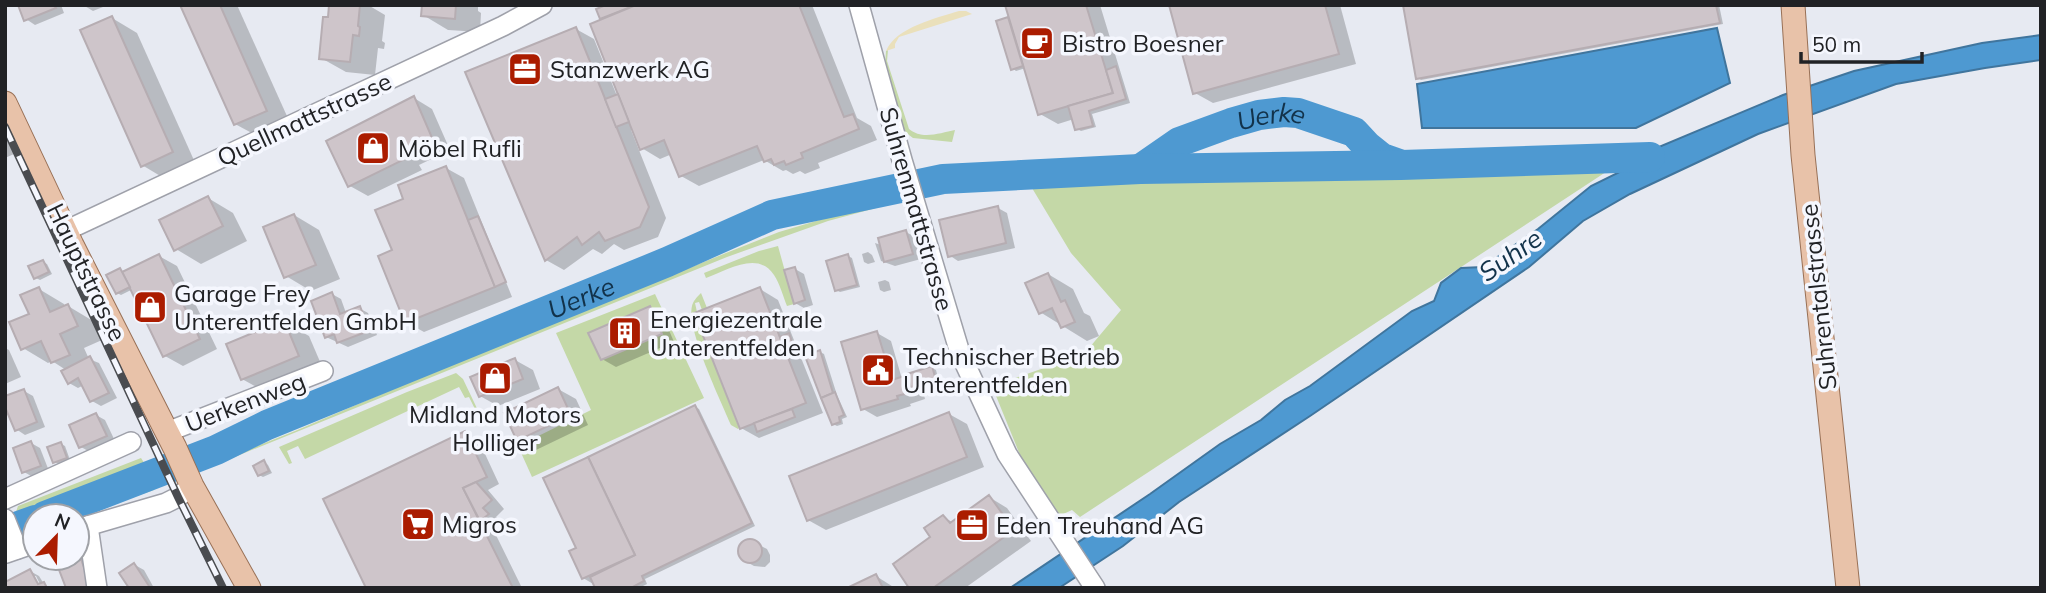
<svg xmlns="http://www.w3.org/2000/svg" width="2046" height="593" viewBox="0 0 2046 593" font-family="Mulish,sans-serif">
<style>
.green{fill:#c4d8a7}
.sand{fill:#eae0bb}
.water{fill:#4e99d1;stroke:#40759d;stroke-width:2}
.shadow{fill:#0003}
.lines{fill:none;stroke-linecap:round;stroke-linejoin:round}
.river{stroke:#4e99d1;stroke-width:30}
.building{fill:#cec5ca;stroke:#b6adb2;stroke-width:2}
.minor-casing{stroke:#9fa1aa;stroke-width:22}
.major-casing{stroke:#987056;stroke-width:25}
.minor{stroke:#fff;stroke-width:19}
.major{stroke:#e8c2a9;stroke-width:23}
.rail-casing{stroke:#4a4c50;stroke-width:8}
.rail{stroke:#f5f7fe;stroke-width:5;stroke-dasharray:16;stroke-linecap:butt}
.labels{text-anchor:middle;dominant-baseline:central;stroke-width:7;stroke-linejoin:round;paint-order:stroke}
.poi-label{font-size:24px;fill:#212225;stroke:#f5f7fe;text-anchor:start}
.street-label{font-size:24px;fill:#212225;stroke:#f5f7fe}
.water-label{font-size:26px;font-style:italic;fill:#12324a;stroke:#f5f7fe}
</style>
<rect width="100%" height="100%" fill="#e7eaf2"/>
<g class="green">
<path d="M888 50 887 61 909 129C922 140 940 133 955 130L952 142 913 138 905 132 885 65 886 51Z"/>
<path d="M1609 170 1080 517 1072 510 1059 516 1020 455 992 386 1084 354 1121 310 1071 253 1029 183Z"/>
<path d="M880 202 876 208 828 221 727 257 215 465 214 463 295 431 454 363 726 253 779 232Z"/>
<path d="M778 246 794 304 787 306C783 296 780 284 774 275 758 250 726 271 706 278L704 273 759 251Z"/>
<path d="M701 293 707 308 702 310 699 302 695 303 697 312 694 313 739 428 738 429 731 425C721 401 686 329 692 306 693 301 697 297 701 293Z"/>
<path d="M655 294 704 398 532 477 518 446 591 410 556 333Z"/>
<path d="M456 373 463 379 483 421 478 424 471 411 475 409 469 397 465 398 459 387 305 459 298 446 287 451 292 463 289 464 279 447 407 392Z"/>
<path d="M141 458 157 483 154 490 77 517 35 516V531L27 534 16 512 18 506Z"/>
</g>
<path class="sand" d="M959 11H966L972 14 899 37 895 44V48L886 51C896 27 937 18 959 11Z"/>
<g class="water">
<path d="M1717 28 1730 83 1636 128H1422L1417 84Z"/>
<path d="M2041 35V60L1985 68 1896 84 1758 134 1630 194 1583 221 1529 267 1310 416 1179 502 1123 546 1059 588H1010L1150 494 1220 444 1261 420 1285 400 1310 386 1412 311 1434 301 1441 283 1461 268 1483 267 1538 229 1591 186 1650 157 1654 149 1783 95 1854 71 1982 43Z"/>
</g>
<g class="shadow">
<path d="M20 5H61L64 13 35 25 26 19Z"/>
<path d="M83 5H108L93 11Z"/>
<path d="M182 5H237L291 125 261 138 235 124Z"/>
<path d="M331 5H368L385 15 382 41 385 43 384 49 378 48 375 75 346 72 321 58Z"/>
<path d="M424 5H478V11L481 13 480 32 448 30 423 15Z"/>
<path d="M611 5H812L857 118 871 126 877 140 818 163 820 168 805 174 800 171 793 174 786 170 783 171 764 160 699 186 681 176 672 154 660 159 640 147 633 127 631 130 666 218 658 237 624 250 614 244 602 254 593 249 564 270 546 260 576 29 594 39 617 96 620 95 604 20 601 18Z"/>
<path d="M1007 5H1100L1130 103 1092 114 1096 127 1081 131 1077 129 1074 119 1058 124 1040 114 1026 68 1016 71 1012 68 1008 19 1011 21Z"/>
<path d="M1170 5H1340L1356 64 1213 103 1195 93Z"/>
<path d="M1404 5H1719L1723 24 1421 80 1417 77Z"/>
<path d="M112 18 137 33 197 167 167 180 142 165Z"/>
<path d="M414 98 432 109 450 150 419 165 422 170 368 196 350 186Z"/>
<path d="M5 136 14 154 5 158Z"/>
<path d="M446 168 464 178 512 297 424 332 406 322 394 251 406 199Z"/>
<path d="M208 198 233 213 247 241 201 264 176 249Z"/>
<path d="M998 208 1007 213 1015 248 958 261 949 255Z"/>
<path d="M294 215 319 230 340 279 311 291 286 276Z"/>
<path d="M906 232 915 237 921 259 895 266 881 261 875 243 881 245Z"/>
<path d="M868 252 872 255 875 262 868 264 864 262 862 254Z"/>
<path d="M159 256 177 266 217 349 183 366 165 356 133 289 121 295 117 293 120 270 124 273Z"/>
<path d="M848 256 852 258 860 287 840 292 836 290Z"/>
<path d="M43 262 47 264 52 274 40 280 36 278Z"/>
<path d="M795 269 804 274 813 305 804 308 795 303Z"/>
<path d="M1048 274 1073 289 1084 313 1090 316 1099 336 1087 341 1040 312Z"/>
<path d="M885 280 889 282 891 290 884 292 880 290 878 282Z"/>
<path d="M39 289 64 304 65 307 68 306 93 321 102 340 84 348 89 359 99 363 117 398 101 406 92 401 84 385 78 388 69 383 66 370 52 361 48 363 23 348Z"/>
<path d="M760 289 778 300 823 413 759 438 741 428Z"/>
<path d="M332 294 341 299 346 313 359 308 368 313 377 335 348 347 326 337Z"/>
<path d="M650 308 663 316 674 342 616 367 602 359Z"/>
<path d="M284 322 309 336 324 371 267 393 242 379Z"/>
<path d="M877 333 891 341 902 379 932 368 936 370 940 386 923 391 925 399 910 404 911 406 877 417 863 409Z"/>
<path d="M5 348 9 350 21 377 5 384Z"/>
<path d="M820 352 824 354 837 395 847 417 842 419 843 424 837 426 833 424Z"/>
<path d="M515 360 533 370 540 389 498 406 480 396Z"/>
<path d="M558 389 576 399 588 425 536 450 518 439Z"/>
<path d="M24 391 33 396 45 427 25 435 16 429Z"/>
<path d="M695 407 699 409 755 526 645 579 647 584 639 588H597L595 585 583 578 579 549Z"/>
<path d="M949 414 967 424 984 467 826 530 808 520Z"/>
<path d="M96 415 105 420 115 441 90 452 81 447Z"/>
<path d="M465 433 479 441 499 484 488 490 504 509 496 517 501 522 493 529 522 588H367Z"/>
<path d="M31 443 40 448 49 471 33 477 24 472Z"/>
<path d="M61 444 65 446 70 460 59 464 55 462Z"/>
<path d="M264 462 268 465 272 473 263 477 259 475Z"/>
<path d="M989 497 1007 508 1031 541 965 588H911L943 517 954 523Z"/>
<path d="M747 541 757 544 767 549 770 555V562L765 567 754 566 745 561 739 552 741 545Z"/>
<path d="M135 565 144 570 154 588H131Z"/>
<path d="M30 571 39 576 44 584 50 588H42L36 576H32Z"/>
<path d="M876 576 895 588H851Z"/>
</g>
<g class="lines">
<g class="river">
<path id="s1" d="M1140 169 1179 142 1231 123 1259 115 1284 112 1298 113 1354 132 1367 146 1382 158 1399 164"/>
<path id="s2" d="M45 516 216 450 267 425 667 262 772 215 943 179 1140 169 1401 165 1650 157"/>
<path d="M5 531 35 520"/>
</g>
</g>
<g class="building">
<path d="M18 5H54L56 8 24 21Z"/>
<path d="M180 5H220L267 111 234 125Z"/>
<path d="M329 5H360L358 26 360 27 359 36 353 35 350 62 319 59 323 17H328Z"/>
<path d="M422 5H456L455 19 421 16Z"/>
<path d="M606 5H636L600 19 596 9Z"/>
<path d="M636 5H799L844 117 853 114 859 129 801 153 803 158 786 165 784 161 774 165 771 159 764 162 757 146 679 177 664 140 640 150 590 24Z"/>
<path d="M1005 5H1086L1113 93 1038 115Z"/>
<path d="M1169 5H1325L1339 54 1193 94Z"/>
<path d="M1403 5H1716L1720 23 1416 79Z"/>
<path d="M112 16 173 152 141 167 80 30Z"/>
<path d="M1008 17 1023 66 1011 70 996 21Z"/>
<path d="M576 27 649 207 640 227 605 241 599 232 582 245 577 237 545 261 465 72Z"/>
<path d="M1116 66 1126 99 1089 111 1093 126 1075 130 1068 106 1113 93 1106 70Z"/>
<path d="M618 94 629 122 616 127 605 99Z"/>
<path d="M414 96 433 140 402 155 405 159 348 187 326 141Z"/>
<path d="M446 166 495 287 405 323 378 256 392 250 375 210 403 199 398 185Z"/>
<path d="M208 196 223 226 174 251 159 220Z"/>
<path d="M998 206 1006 243 948 257 939 220Z"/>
<path d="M294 214 316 265 284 278 263 227Z"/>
<path d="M478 216 506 282 495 287 468 220Z"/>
<path d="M906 230 913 254 884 262 878 238Z"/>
<path d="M159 254 200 339 163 357 122 272Z"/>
<path d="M848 254 857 285 835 291 826 261Z"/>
<path d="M43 260 49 272 34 279 28 266Z"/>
<path d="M795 267 805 300 794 304 784 270Z"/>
<path d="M120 268 130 287 116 294 106 275Z"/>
<path d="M1048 273 1061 302 1065 300 1075 322 1061 328 1052 308 1039 314 1025 283Z"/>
<path d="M39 287 50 312 68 304 78 326 60 334 70 355 51 363 41 341 21 350 9 322 29 314 20 295Z"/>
<path d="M760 287 806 403 740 429 694 313Z"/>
<path d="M332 292 340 314 360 306 369 331 337 343 334 334 325 338 311 301Z"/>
<path d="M650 306 662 334 601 360 588 333Z"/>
<path d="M284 320 299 356 241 380 226 344Z"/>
<path d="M877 331 892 380 907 375 912 392 897 396 898 399 861 410 841 342Z"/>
<path d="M789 333 795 351 787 354 780 337Z"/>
<path d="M820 350 833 393 821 398 805 356Z"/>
<path d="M90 356 109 393 90 402 78 378 68 384 61 371Z"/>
<path d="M515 358 523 379 479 397 470 377Z"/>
<path d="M932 366 937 384 912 392 907 374Z"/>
<path d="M558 387 571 415 517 441 504 413Z"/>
<path d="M24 389 37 422 15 431 5 407V396Z"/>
<path d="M835 392 844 415 839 417 840 422 832 425 821 398Z"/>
<path d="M695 405 752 523 642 576 644 581 631 588H595L590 577 635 555 588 457Z"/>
<path d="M792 409 795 417 757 432 754 423Z"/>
<path d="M949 412 967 457 807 521 789 476Z"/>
<path d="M96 413 107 436 79 448 69 425Z"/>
<path d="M465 431 487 477 463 488 513 588H366L323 499Z"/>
<path d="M31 441 41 466 22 473 13 448Z"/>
<path d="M61 442 67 458 53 463 47 447Z"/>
<path d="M588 457 635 555 582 579 569 551 576 548 543 478Z"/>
<path d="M264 460 269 471 258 476 253 466Z"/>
<path d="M476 482 492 500 483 508 489 514 480 521 463 488Z"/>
<path d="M989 495 1014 530 933 588H909L893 564 930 537 924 528 943 515 950 523Z"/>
<circle cx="750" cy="551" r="12"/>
<path d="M81 559 91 588H66L58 567Z"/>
<path d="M134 563 149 586 147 588H129L119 573Z"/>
<path d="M30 569 38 584 44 582 47 588H6L5 582Z"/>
<path d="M876 574 883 588H847Z"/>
</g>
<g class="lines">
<g class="minor-casing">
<g id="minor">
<path d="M859 5 902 160 960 353 1007 454 1095 588"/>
<path d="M65 231 503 26 542 5"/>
<path d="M167 432 323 371"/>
<path d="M5 499 131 442"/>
<path d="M5 519 17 549"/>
<path d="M88 526 97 588"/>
<path d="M77 529 166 503 178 497 192 486"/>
<path d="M6 553 35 543"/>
</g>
</g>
<g class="major-casing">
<g id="major">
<path d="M1793 5 1803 155 1848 588"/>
<path d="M5 103 72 245 175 448 192 486 249 588"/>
</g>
</g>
<use href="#minor" class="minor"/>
<use href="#major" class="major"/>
<g class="rail-casing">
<path id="rail" d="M5 127 178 497 223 588"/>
</g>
<use href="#rail" class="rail"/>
</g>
<defs>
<g id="cafe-square" transform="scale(1.75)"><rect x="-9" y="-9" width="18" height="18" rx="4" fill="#ab1c00" stroke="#f5f7fe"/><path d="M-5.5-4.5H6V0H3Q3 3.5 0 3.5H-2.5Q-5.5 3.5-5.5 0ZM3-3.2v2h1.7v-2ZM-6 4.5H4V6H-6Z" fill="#fff"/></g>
<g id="office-square" transform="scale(1.75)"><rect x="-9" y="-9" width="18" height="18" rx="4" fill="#ab1c00" stroke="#f5f7fe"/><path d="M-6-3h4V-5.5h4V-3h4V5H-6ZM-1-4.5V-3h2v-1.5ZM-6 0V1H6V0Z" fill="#fff"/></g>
<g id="shop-square" transform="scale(1.75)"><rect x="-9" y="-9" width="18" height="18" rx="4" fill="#ab1c00" stroke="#f5f7fe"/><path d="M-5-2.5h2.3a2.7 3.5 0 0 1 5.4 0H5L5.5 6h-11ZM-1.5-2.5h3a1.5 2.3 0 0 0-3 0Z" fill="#fff"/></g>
<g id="building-square" transform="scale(1.75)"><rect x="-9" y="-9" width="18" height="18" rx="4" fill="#ab1c00" stroke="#f5f7fe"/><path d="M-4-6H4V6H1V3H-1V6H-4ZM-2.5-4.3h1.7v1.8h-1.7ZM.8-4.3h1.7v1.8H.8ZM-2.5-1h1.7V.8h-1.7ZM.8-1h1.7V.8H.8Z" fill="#fff"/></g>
<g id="civic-square" transform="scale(1.75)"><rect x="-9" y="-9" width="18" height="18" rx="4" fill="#ab1c00" stroke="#f5f7fe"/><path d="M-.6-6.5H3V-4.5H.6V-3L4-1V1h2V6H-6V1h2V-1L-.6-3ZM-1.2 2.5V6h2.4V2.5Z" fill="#fff"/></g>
<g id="supermarket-square" transform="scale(1.75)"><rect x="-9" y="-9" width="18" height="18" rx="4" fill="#ab1c00" stroke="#f5f7fe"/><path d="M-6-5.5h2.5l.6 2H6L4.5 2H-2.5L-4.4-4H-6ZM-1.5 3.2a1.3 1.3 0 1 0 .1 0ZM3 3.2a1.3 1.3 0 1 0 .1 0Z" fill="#fff"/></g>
</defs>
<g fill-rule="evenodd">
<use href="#cafe-square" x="1037" y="43"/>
<use href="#office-square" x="525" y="69"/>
<use href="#shop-square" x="373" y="148"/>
<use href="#shop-square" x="150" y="307"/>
<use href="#building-square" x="625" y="333"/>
<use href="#civic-square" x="878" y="370"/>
<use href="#shop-square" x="495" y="378"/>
<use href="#supermarket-square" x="418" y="524"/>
<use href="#office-square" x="972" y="525"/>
</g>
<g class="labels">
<g class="poi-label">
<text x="1062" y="43">Bistro Boesner</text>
<text x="550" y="69">Stanzwerk AG</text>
<text x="398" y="148">Möbel Rufli</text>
<text x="174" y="293">Garage Frey<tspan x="174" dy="28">Unterentfelden GmbH</tspan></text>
<text x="650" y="319">Energiezentrale<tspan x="650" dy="28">Unterentfelden</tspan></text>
<text x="903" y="356">Technischer Betrieb<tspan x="903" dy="28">Unterentfelden</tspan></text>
<text x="495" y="414" text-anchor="middle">Midland Motors<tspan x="495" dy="28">Holliger</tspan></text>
<text x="442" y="524">Migros</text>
<text x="996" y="525">Eden Treuhand AG</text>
</g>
<g class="street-label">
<text transform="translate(304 119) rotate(-25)">Quellmattstrasse</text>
<text transform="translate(917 209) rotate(74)">Suhrenmattstrasse</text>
<text transform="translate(87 272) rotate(64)">Hauptstrasse</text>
<text transform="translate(1818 297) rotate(-96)">Suhrentalstrasse</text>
<text transform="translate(245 402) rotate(-21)">Uerkenweg</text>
</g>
<g class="water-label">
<text stroke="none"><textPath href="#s1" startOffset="144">Uerke</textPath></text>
<text transform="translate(1510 255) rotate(-35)">Suhre</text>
<text stroke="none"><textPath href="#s2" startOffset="579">Uerke</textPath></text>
</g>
</g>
<rect width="2046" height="593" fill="none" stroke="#212225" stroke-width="14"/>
<g transform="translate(56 537) rotate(23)"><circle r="33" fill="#f5f7fe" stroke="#a0a2a7" stroke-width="2"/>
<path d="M0-5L12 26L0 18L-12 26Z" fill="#ab1c00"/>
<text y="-10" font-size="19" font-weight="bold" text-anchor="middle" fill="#212225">N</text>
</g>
<path d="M1801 52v10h121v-10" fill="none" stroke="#212225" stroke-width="3.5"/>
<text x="1812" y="52" font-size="21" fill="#212225" stroke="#f5f7fe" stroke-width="5" paint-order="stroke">50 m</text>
</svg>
